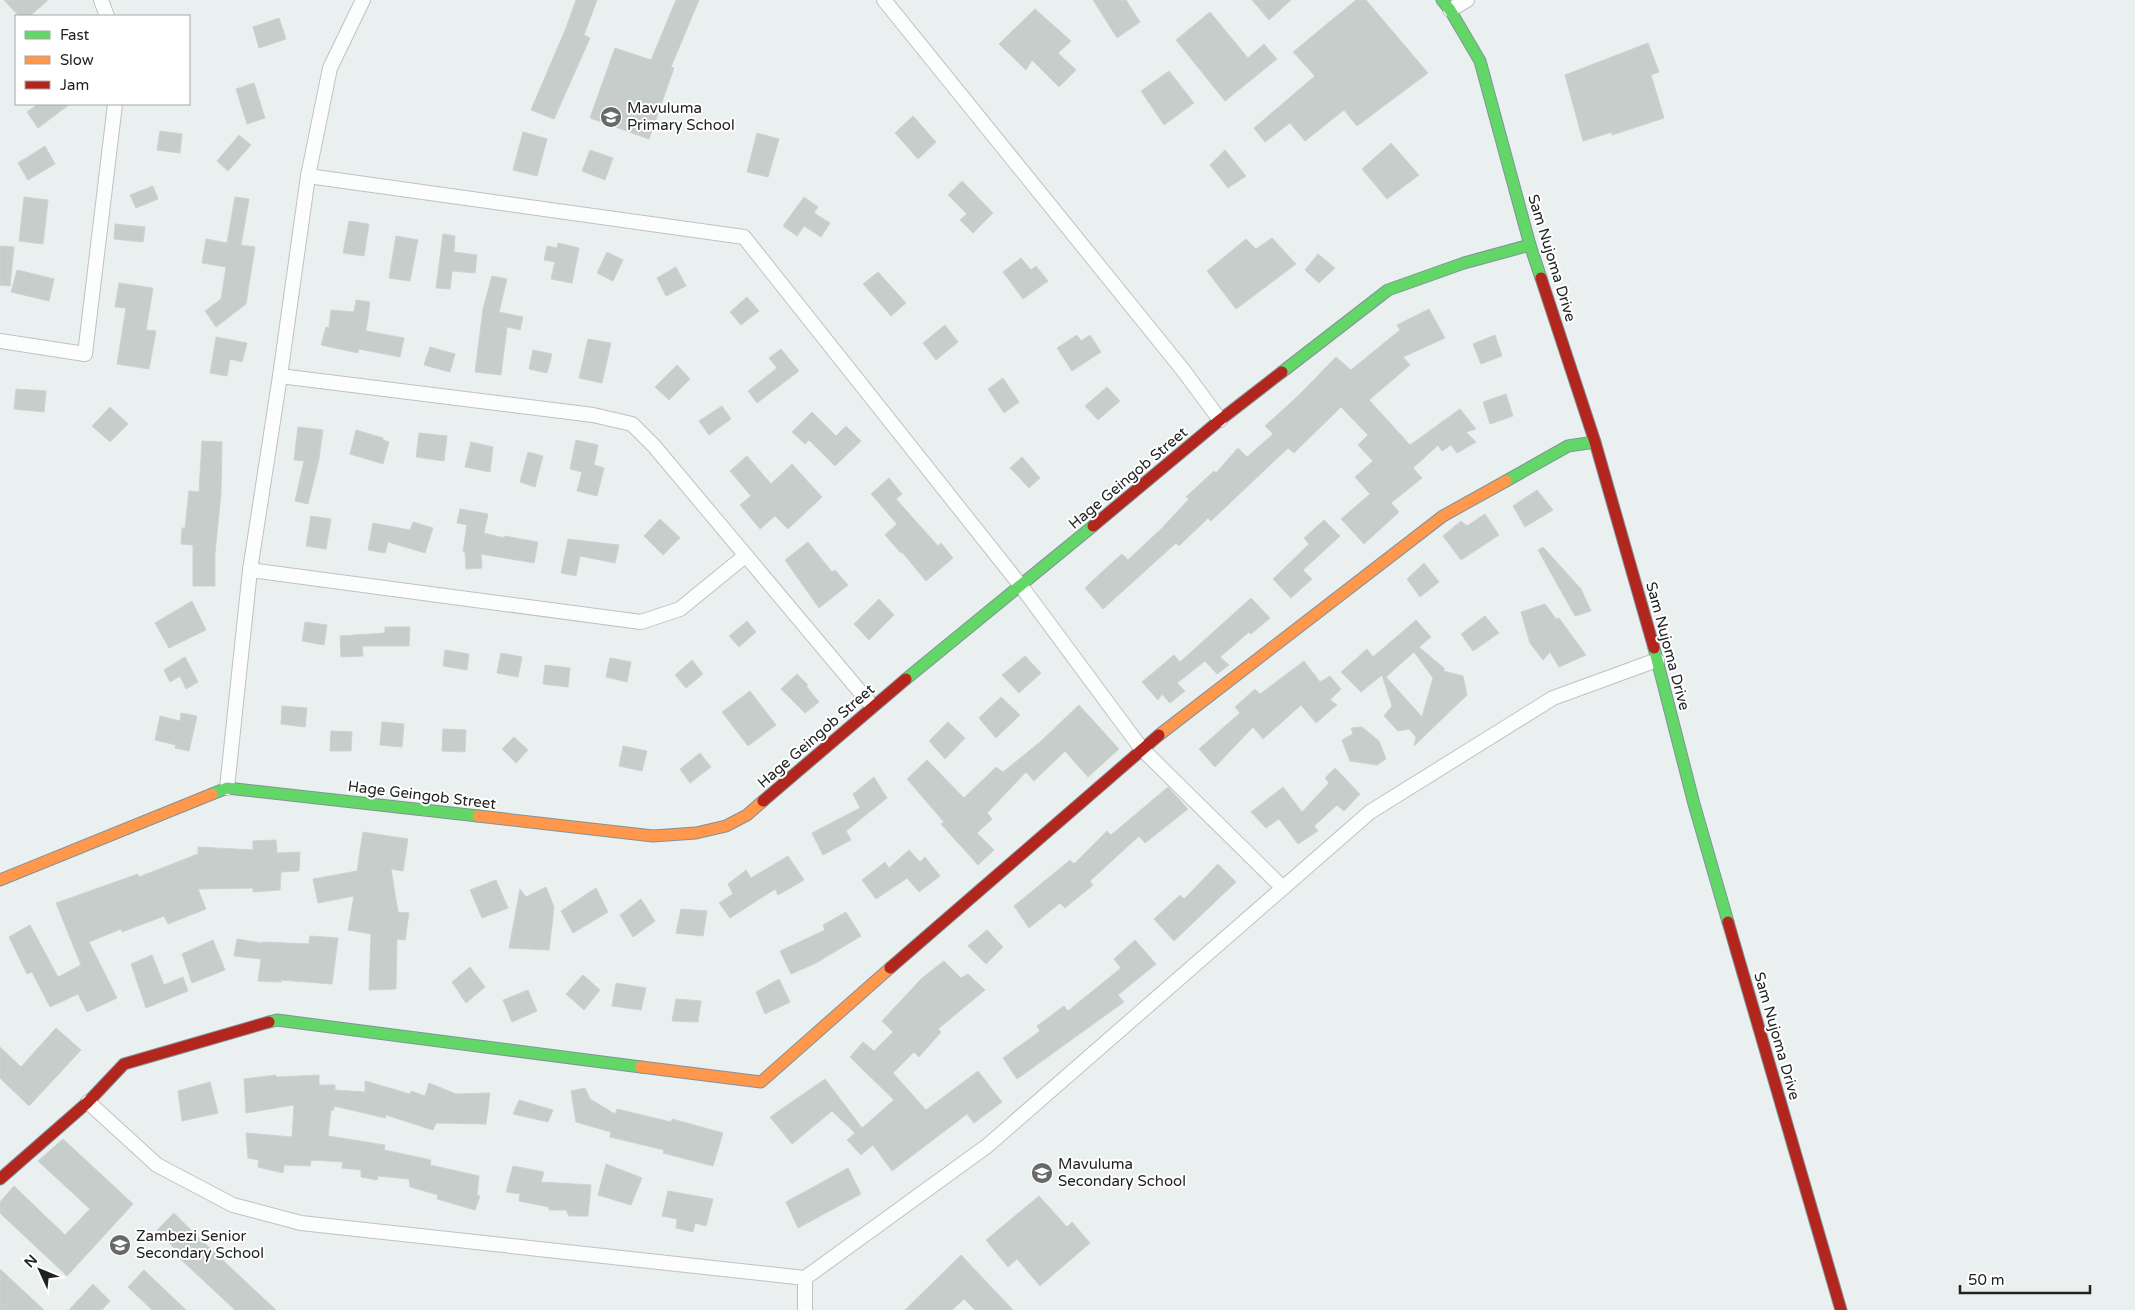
<svg xmlns="http://www.w3.org/2000/svg" width="2135" height="1310" viewBox="0 0 2135 1310" font-family="'Varela Round',sans-serif">
<style>
.building{fill:#c7cdcb;stroke:#ccd3d1;fill-rule:evenodd}
.lines{fill:none;stroke-linecap:round;stroke-linejoin:round}
.street-casing{stroke:#bfc2c1;stroke-width:16}
.fast-casing{stroke:#80939b;stroke-width:13}
.slow-casing{stroke:#80939b;stroke-width:13}
.jam-casing{stroke:#80939b;stroke-width:13}
.street{stroke:#fcfdfd;stroke-width:14}
.fast{stroke:#63d668;stroke-width:11}
.slow{stroke:#ff974d;stroke-width:11}
.jam{stroke:#b3261e;stroke-width:11}
.labels{text-anchor:middle;dominant-baseline:central;stroke-width:4;stroke-linejoin:round;paint-order:stroke}
.poi-label{font-size:15px;fill:#222;stroke:#fff;text-anchor:start}
.street-label{font-size:15px;fill:#222;stroke:#fff}
</style>
<rect width="100%" height="100%" fill="#eaf0ef"/>
<g class="building">
<path d="M4 0H48L30 16H19Z"/>
<path d="M576 0H597L584 35 590 38 554 119 531 110 566 28Z"/>
<path d="M676 0H699L671 67 674 68 649 139 590 118 615 48 651 60Z"/>
<path d="M1093 0H1126L1140 22 1117 38Z"/>
<path d="M1252 0H1291L1269 20Z"/>
<path d="M1356 0H1366L1428 73 1357 126 1344 110 1305 141 1290 123 1265 142 1254 128 1315 76 1293 52Z"/>
<path d="M1035 9 1071 41 1058 53 1076 70 1059 87 1032 60 1026 70 999 44Z"/>
<path d="M1210 12 1248 58 1264 44 1277 59 1225 101 1176 40Z"/>
<path d="M279 18 286 39 259 48 253 27Z"/>
<path d="M1648 43 1659 72 1651 75 1664 118 1612 135V132L1583 141 1565 75Z"/>
<path d="M1169 71 1194 103 1164 125 1141 91Z"/>
<path d="M254 83 265 118 247 124 236 89Z"/>
<path d="M38 104H70L38 128 27 112Z"/>
<path d="M913 116 936 142 918 159 895 133Z"/>
<path d="M160 131 182 134 180 153 157 150Z"/>
<path d="M523 132 547 139 537 176 513 170Z"/>
<path d="M757 133 779 139 768 177 747 172Z"/>
<path d="M239 135 251 145 228 171 217 161Z"/>
<path d="M1391 143 1419 175 1387 199 1362 169Z"/>
<path d="M45 146 55 164 28 180 18 163Z"/>
<path d="M590 150 613 158 605 180 582 171Z"/>
<path d="M1225 150 1246 176 1228 188 1210 165Z"/>
<path d="M962 181 993 213 973 233 960 220 967 214 948 195Z"/>
<path d="M153 186 158 199 136 208 130 195Z"/>
<path d="M24 197 48 200 43 244 19 241Z"/>
<path d="M235 197 249 199 241 245 255 247 246 304 216 327 205 311 221 299 226 267 202 263 206 239 227 243Z"/>
<path d="M804 197 818 207 814 213 830 223 821 237 804 226 797 236 783 226Z"/>
<path d="M349 221 369 224 364 256 343 253Z"/>
<path d="M115 224 145 227 143 242 114 239Z"/>
<path d="M443 234 455 236 454 252 477 255 475 273 452 271 450 289 436 288Z"/>
<path d="M396 236 418 240 410 281 389 278Z"/>
<path d="M1272 238 1296 264 1236 309 1207 271 1246 239 1256 249Z"/>
<path d="M558 243 579 248 572 283 551 279 555 262 544 260 547 246 557 248Z"/>
<path d="M0 246 14 247 10 286 0 285Z"/>
<path d="M607 252 623 260 613 281 597 273Z"/>
<path d="M1318 254 1335 268 1319 283 1305 270Z"/>
<path d="M1021 258 1031 270 1036 266 1048 281 1023 299 1003 272Z"/>
<path d="M676 267 686 286 666 296 657 278Z"/>
<path d="M17 270 54 279 49 301 11 292Z"/>
<path d="M878 272 906 303 891 316 863 284Z"/>
<path d="M492 276 507 279 499 312 523 317 520 330 507 327 501 375 475 372 483 309Z"/>
<path d="M119 283 153 288 146 330 156 331 149 369 117 364 126 308 115 307Z"/>
<path d="M747 297 759 311 741 325 730 312Z"/>
<path d="M356 300 370 302 366 331 404 338 400 357 359 349 358 353 321 345 326 327 329 328 331 310 354 312Z"/>
<path d="M1429 309 1445 338 1403 357 1410 365 1369 400 1410 445 1460 409 1476 429 1466 432 1476 442 1457 453 1451 445 1442 451 1438 445 1413 468 1422 478 1391 503 1399 512 1364 544 1341 519 1370 494 1355 477 1373 461 1358 445 1368 435 1341 407 1294 453 1288 448 1211 521 1208 518 1179 546 1176 543 1103 609 1085 588 1105 569 1122 554 1128 560 1162 528 1189 499 1186 497 1214 471 1216 473 1238 448 1247 457 1273 434 1265 426 1299 395 1336 357 1351 370 1400 330 1397 325Z"/>
<path d="M945 325 958 342 936 360 923 343Z"/>
<path d="M1077 335 1081 341 1090 335 1101 352 1072 371 1057 348Z"/>
<path d="M1495 335 1502 356 1481 364 1473 344Z"/>
<path d="M216 337 247 343 242 362 230 359 227 376 210 373Z"/>
<path d="M588 339 611 343 602 383 579 378Z"/>
<path d="M430 347 455 354 450 372 424 365Z"/>
<path d="M781 349 799 371 757 403 748 391 777 368 769 358Z"/>
<path d="M533 350 552 354 547 373 529 369Z"/>
<path d="M677 365 690 379 669 400 655 387Z"/>
<path d="M1003 378 1019 402 1004 413 988 389Z"/>
<path d="M1107 387 1120 401 1098 420 1085 406Z"/>
<path d="M16 389 46 391 44 412 14 409Z"/>
<path d="M1506 394 1513 416 1490 424 1483 402Z"/>
<path d="M722 406 731 419 709 435 699 421Z"/>
<path d="M110 407 128 424 110 442 92 426Z"/>
<path d="M812 412 836 436 846 426 861 441 835 466 809 440 805 444 792 432Z"/>
<path d="M298 427 323 430 319 459 308 504 295 501 304 461 294 460Z"/>
<path d="M356 430 383 438V440L389 442 383 464 350 454Z"/>
<path d="M419 433 447 436 444 461 416 457Z"/>
<path d="M576 440 598 445 594 465 604 468 597 496 577 491 582 472 570 469Z"/>
<path d="M202 441 222 442 221 494 215 553V586H193V545L181 544 182 528H185L189 491 199 492Z"/>
<path d="M471 442 493 447 490 472 465 467Z"/>
<path d="M528 452 543 456 535 487 520 482Z"/>
<path d="M747 456 771 484 792 464 822 497 788 529 775 516 760 529 740 505 751 496 730 471Z"/>
<path d="M1022 457 1040 478 1029 488 1010 468Z"/>
<path d="M889 478 902 494 896 499 938 546 941 543 953 558 926 581 902 552 901 553 885 535 897 524 871 494Z"/>
<path d="M1537 490 1553 510 1525 527 1513 506Z"/>
<path d="M460 509 488 514 484 533 504 538V536L538 542 534 563 481 554 482 568 466 569 465 552 463 551 467 525 457 523Z"/>
<path d="M1485 514 1499 535 1461 560 1443 536 1461 521 1467 526Z"/>
<path d="M311 516 331 519 326 549 306 546Z"/>
<path d="M660 519 680 538 663 555 644 536Z"/>
<path d="M1324 520 1340 536 1303 570 1312 579 1291 598 1273 579 1309 544 1304 538Z"/>
<path d="M413 522 433 528 425 553 388 542 385 553 368 550 373 523 410 530Z"/>
<path d="M568 539 619 545 615 563 580 556 576 576 561 573Z"/>
<path d="M808 542 832 572 835 570 848 585 819 608 785 560Z"/>
<path d="M1543 547 1581 589 1591 611 1575 616 1538 550Z"/>
<path d="M1424 563 1439 582 1420 597 1407 579Z"/>
<path d="M1251 598 1270 618 1251 634 1249 632 1220 657 1229 665 1217 674 1205 661 1177 683 1185 691 1170 703 1162 694 1158 700 1142 682 1174 655 1180 662Z"/>
<path d="M879 599 894 615 869 640 854 624Z"/>
<path d="M192 601 206 630 169 648 155 623Z"/>
<path d="M1545 604 1556 619 1559 618 1586 655 1559 667 1550 652 1543 660 1530 643 1521 612Z"/>
<path d="M1485 616 1499 633 1473 651 1461 634Z"/>
<path d="M1416 620 1431 637 1419 647 1445 669 1443 671 1463 676 1467 695 1414 746 1416 737 1409 729 1398 731 1384 716 1392 706 1382 675 1361 692 1341 672 1367 649 1373 657ZM1414 652 1433 678 1422 717 1386 677Z"/>
<path d="M747 621 756 632 739 647 729 636Z"/>
<path d="M305 622 327 625 324 645 302 641Z"/>
<path d="M385 627H410L409 646H362L363 656 341 657 340 636 385 633Z"/>
<path d="M445 650 469 654 467 670 443 666Z"/>
<path d="M501 653 522 657 518 677 497 673Z"/>
<path d="M1025 656 1041 673 1019 693 1002 675Z"/>
<path d="M185 657 198 682 186 689 180 676 170 682 164 670Z"/>
<path d="M610 658 631 662 627 682 606 677Z"/>
<path d="M692 660 703 674 686 688 675 675Z"/>
<path d="M1304 661 1320 682 1330 676 1341 689 1330 700 1337 705 1316 723 1301 705 1263 739 1253 727 1215 767 1199 749 1240 713 1235 707 1255 689 1260 694Z"/>
<path d="M545 665 570 668 568 687 543 684Z"/>
<path d="M797 674 808 685 806 686 819 702 805 713 781 689Z"/>
<path d="M750 691 776 725 748 746 722 712Z"/>
<path d="M1001 697 1020 715 996 738 979 718Z"/>
<path d="M1079 705 1119 749 1088 777 1065 751 1034 781 1026 772 987 813 992 819 977 833 994 850 978 865 941 824 944 822 907 779 927 760 964 798 996 767 1003 772 1040 742Z"/>
<path d="M282 706 307 708 305 727 281 724Z"/>
<path d="M181 713 197 716 189 751 175 748 176 745 155 740 160 716 180 721Z"/>
<path d="M382 722 404 724 402 747 380 745Z"/>
<path d="M948 722 965 738 945 759 929 741Z"/>
<path d="M1362 727 1379 741 1386 759 1377 765 1350 761 1342 740 1353 734 1351 728Z"/>
<path d="M443 729 466 730 465 752 442 751Z"/>
<path d="M331 731 352 732 351 751H330Z"/>
<path d="M514 737 528 750 516 763 502 749Z"/>
<path d="M623 746 647 751 642 771 619 766Z"/>
<path d="M700 753 711 767 690 783 680 769Z"/>
<path d="M1335 768 1360 794 1344 811 1337 805 1314 826 1318 831 1298 844 1279 819 1266 828 1251 812 1283 787 1302 812 1329 783 1325 778Z"/>
<path d="M874 777 887 798 846 831 851 840 823 855 812 833 860 808 853 794Z"/>
<path d="M1168 787 1188 809 1145 843 1139 836 1090 881 1093 885 1065 908 1060 903 1029 928 1014 906 1070 860 1074 864 1107 831 1111 835Z"/>
<path d="M363 832 408 839 403 871 391 869 398 912 409 913 405 940 397 939 396 989 369 990 371 934 348 930 354 896 318 903 313 879 357 871Z"/>
<path d="M276 840 277 853 300 852 299 871 281 872 280 890 253 892V888L198 889 206 909 168 924 164 916 122 932 121 929 89 942 117 998 87 1012 78 994 50 1007 32 972 27 974 9 937 30 925 58 977 81 965 56 903 138 874 139 877 198 854V847L253 850V841Z"/>
<path d="M909 850 920 862 925 857 940 876 919 892 907 878 876 899 862 880 885 862 889 868Z"/>
<path d="M788 856 804 880 778 895 775 889 730 918 719 903 733 894 728 884 746 870 751 878Z"/>
<path d="M1218 864 1236 882 1174 941 1154 919 1180 895 1184 899Z"/>
<path d="M496 880 508 908 482 918 470 890Z"/>
<path d="M546 887 554 907 549 950 509 948 520 889 526 897Z"/>
<path d="M596 888 608 912 573 933 561 911Z"/>
<path d="M641 899 655 921 633 937 620 915Z"/>
<path d="M681 909 707 911 703 936 676 933Z"/>
<path d="M846 912 861 936 816 963 791 974 780 951 825 930 823 925Z"/>
<path d="M987 930 1003 947 986 964 968 946Z"/>
<path d="M310 936 338 938 332 984 281 980V982L258 981 261 959 234 956 237 939 262 943 263 942 309 944Z"/>
<path d="M213 940 225 970 192 983 182 954Z"/>
<path d="M1135 940 1156 964 1118 995 1124 1002 1017 1079 1003 1058 1040 1031 1037 1026 1064 1006 1068 1011 1121 968 1114 959Z"/>
<path d="M152 955 164 985 183 977 188 991 146 1008 131 964Z"/>
<path d="M944 961 961 978 968 974 985 990 938 1029 941 1032 919 1057 914 1052 893 1073 926 1110 978 1071 1002 1102 974 1123 967 1114 892 1171 873 1145 861 1155 847 1140 855 1133 832 1111 792 1144 770 1117 825 1079 862 1128 894 1100 850 1057 863 1042 874 1051 893 1032 882 1021 922 978Z"/>
<path d="M470 967 485 987 466 1003 452 982Z"/>
<path d="M583 975 600 990 584 1010 566 994Z"/>
<path d="M779 979 790 1002 765 1014 756 992Z"/>
<path d="M616 983 646 988 641 1010 612 1006Z"/>
<path d="M528 990 537 1011 512 1022 503 1000Z"/>
<path d="M676 999 701 1001 698 1022 672 1021Z"/>
<path d="M56 1028 81 1050 29 1106 0 1078V1047L21 1067Z"/>
<path d="M276 1075V1077L319 1075V1085H335V1090L365 1092V1081L410 1094 411 1091 425 1096 429 1083 456 1094 490 1093 486 1124 436 1123 433 1130 386 1115 385 1118 334 1106V1110H331L328 1136 385 1145 384 1150 431 1160 430 1165 479 1176 477 1195 480 1196 475 1210 437 1199 438 1195 410 1187 409 1179 378 1176 377 1180 361 1177V1170L342 1168 343 1162 311 1160 310 1166 284 1165 283 1173 258 1167 259 1160 248 1158 246 1133 292 1137 294 1105 246 1113 244 1079Z"/>
<path d="M210 1082 218 1113 182 1121 178 1091Z"/>
<path d="M585 1088 590 1099 615 1114 617 1109 671 1122 672 1119 723 1133 713 1166 663 1153 664 1150 610 1137 611 1132 576 1122 571 1091Z"/>
<path d="M519 1100 553 1110 548 1122 513 1114Z"/>
<path d="M63 1139 133 1204 67 1276 0 1213V1202L14 1186 65 1235 90 1209 38 1161Z"/>
<path d="M606 1164 642 1178 631 1205 598 1195Z"/>
<path d="M513 1166 544 1172 541 1182 591 1185 588 1216H569L566 1210H549V1207L519 1201 520 1194 506 1192Z"/>
<path d="M848 1168 861 1194 798 1228 786 1202Z"/>
<path d="M668 1191 713 1199 706 1226 695 1223 693 1232 676 1228 677 1219 662 1216Z"/>
<path d="M1039 1196 1067 1227 1072 1222 1090 1243 1040 1286 1017 1259 1008 1267 986 1240Z"/>
<path d="M174 1213 198 1237 276 1310H235L176 1255 179 1253 157 1230Z"/>
<path d="M961 1255 1013 1310H975L964 1299 952 1310H905Z"/>
<path d="M0 1269 44 1310H0Z"/>
<path d="M144 1270 186 1310H152L128 1287Z"/>
<path d="M93 1284 110 1301 102 1310H69Z"/>
</g>
<g class="lines">
<g class="street-casing">
<g id="street">
<path d="M101 0 107 16"/>
<path d="M884 0 1183 370 1220 420"/>
<path d="M1450 10 1467 0"/>
<path d="M308 176 744 237 1021 586 1141 748 1283 888"/>
<path d="M0 341 85 354 115 104"/>
<path d="M280 376 593 415 632 424 654 446 872 706"/>
<path d="M250 570 641 622 680 609 745 556"/>
<path d="M227 788 250 570 280 376 308 176 330 68 363 0"/>
<path d="M88 1102 157 1165 233 1205 301 1223 805 1278"/>
<path d="M805 1310V1278L987 1146 1370 812 1553 698 1657 660"/>
</g>
</g>
<g class="fast-casing">
<g id="fast">
<path d="M1442 0 1450 10 1480 61 1530 245 1541 278"/>
<path d="M1282 372 1388 290 1464 263 1530 245"/>
<path d="M1506 481 1568 446 1595 442"/>
<path d="M1654 648 1694 804 1728 922"/>
<path d="M906 679 1093 526"/>
<path d="M212 794 227 788 478 816"/>
<path d="M269 1022 277 1020 641 1067"/>
</g>
</g>
<g class="slow-casing">
<g id="slow">
<path d="M1159 735 1443 516 1506 481"/>
<path d="M478 816 653 836 696 833 726 826 747 815 763 801"/>
<path d="M0 880 212 794"/>
<path d="M641 1067 761 1082 890 968"/>
</g>
</g>
<g class="jam-casing">
<g id="jam">
<path d="M1541 278 1595 442 1654 648"/>
<path d="M1093 526 1220 420 1282 372"/>
<path d="M763 801 906 679"/>
<path d="M1728 922 1841 1310"/>
<path d="M890 968 1159 735"/>
<path d="M0 1179 88 1102 124 1064 269 1022"/>
</g>
</g>
<use href="#street" class="street"/>
<use href="#fast" class="fast"/>
<use href="#slow" class="slow"/>
<use href="#jam" class="jam"/>
</g>
<defs>
<g id="school-disc" transform="scale(1.125)"><circle r="9.5" fill="#686a6a" stroke="#fff"/><path d="M0-5L7-2L0 1L-7-2ZM-4 1L0 2.5L4 1V4Q0 6-4 4Z" fill="#fff"/></g>
</defs>
<g fill-rule="evenodd">
<use href="#school-disc" x="611" y="117"/>
<use href="#school-disc" x="1042" y="1173"/>
<use href="#school-disc" x="120" y="1245"/>
</g>
<g class="labels">
<g class="poi-label">
<text x="627" y="108">Mavuluma<tspan x="627" dy="17">Primary School</tspan></text>
<text x="1058" y="1164">Mavuluma<tspan x="1058" dy="17">Secondary School</tspan></text>
<text x="136" y="1236">Zambezi Senior<tspan x="136" dy="17">Secondary School</tspan></text>
</g>
<g class="street-label">
<text transform="translate(1552 258) rotate(73)">Sam Nujoma Drive</text>
<text transform="translate(1128 478) rotate(-40)">Hage Geingob Street</text>
<text transform="translate(1668 646) rotate(75)">Sam Nujoma Drive</text>
<text transform="translate(816 736) rotate(-41)">Hage Geingob Street</text>
<text transform="translate(422 795) rotate(7)">Hage Geingob Street</text>
<text transform="translate(1777 1036) rotate(74)">Sam Nujoma Drive</text>
</g>
</g>
<rect x="15" y="15" width="175" height="90" fill="#ffffff" stroke="#a7a7a7"/>
<rect x="25" y="31" width="25" height="8" fill="#63d668" stroke="#a7a7a7"/>
<text x="60" y="40" font-size="15" fill="#222222">Fast</text>
<rect x="25" y="56" width="25" height="8" fill="#ff974d" stroke="#a7a7a7"/>
<text x="60" y="65" font-size="15" fill="#222222">Slow</text>
<rect x="25" y="81" width="25" height="8" fill="#b3261e" stroke="#a7a7a7"/>
<text x="60" y="90" font-size="15" fill="#222222">Jam</text>
<g transform="translate(40 1270) rotate(314)" stroke="#ffffff" stroke-width="4" paint-order="stroke">
<path d="M0-4L9 19L0 12L-9 19Z" fill="#222222"/>
<text y="-8" font-size="14" font-weight="bold" text-anchor="middle" fill="#222222">N</text>
</g>
<path d="M1960 1285v8h130v-8" fill="none" stroke="#222222" stroke-width="2.5"/>
<text x="1968" y="1285" font-size="15" fill="#222222" stroke="#ffffff" stroke-width="4" paint-order="stroke">50 m</text>
</svg>
